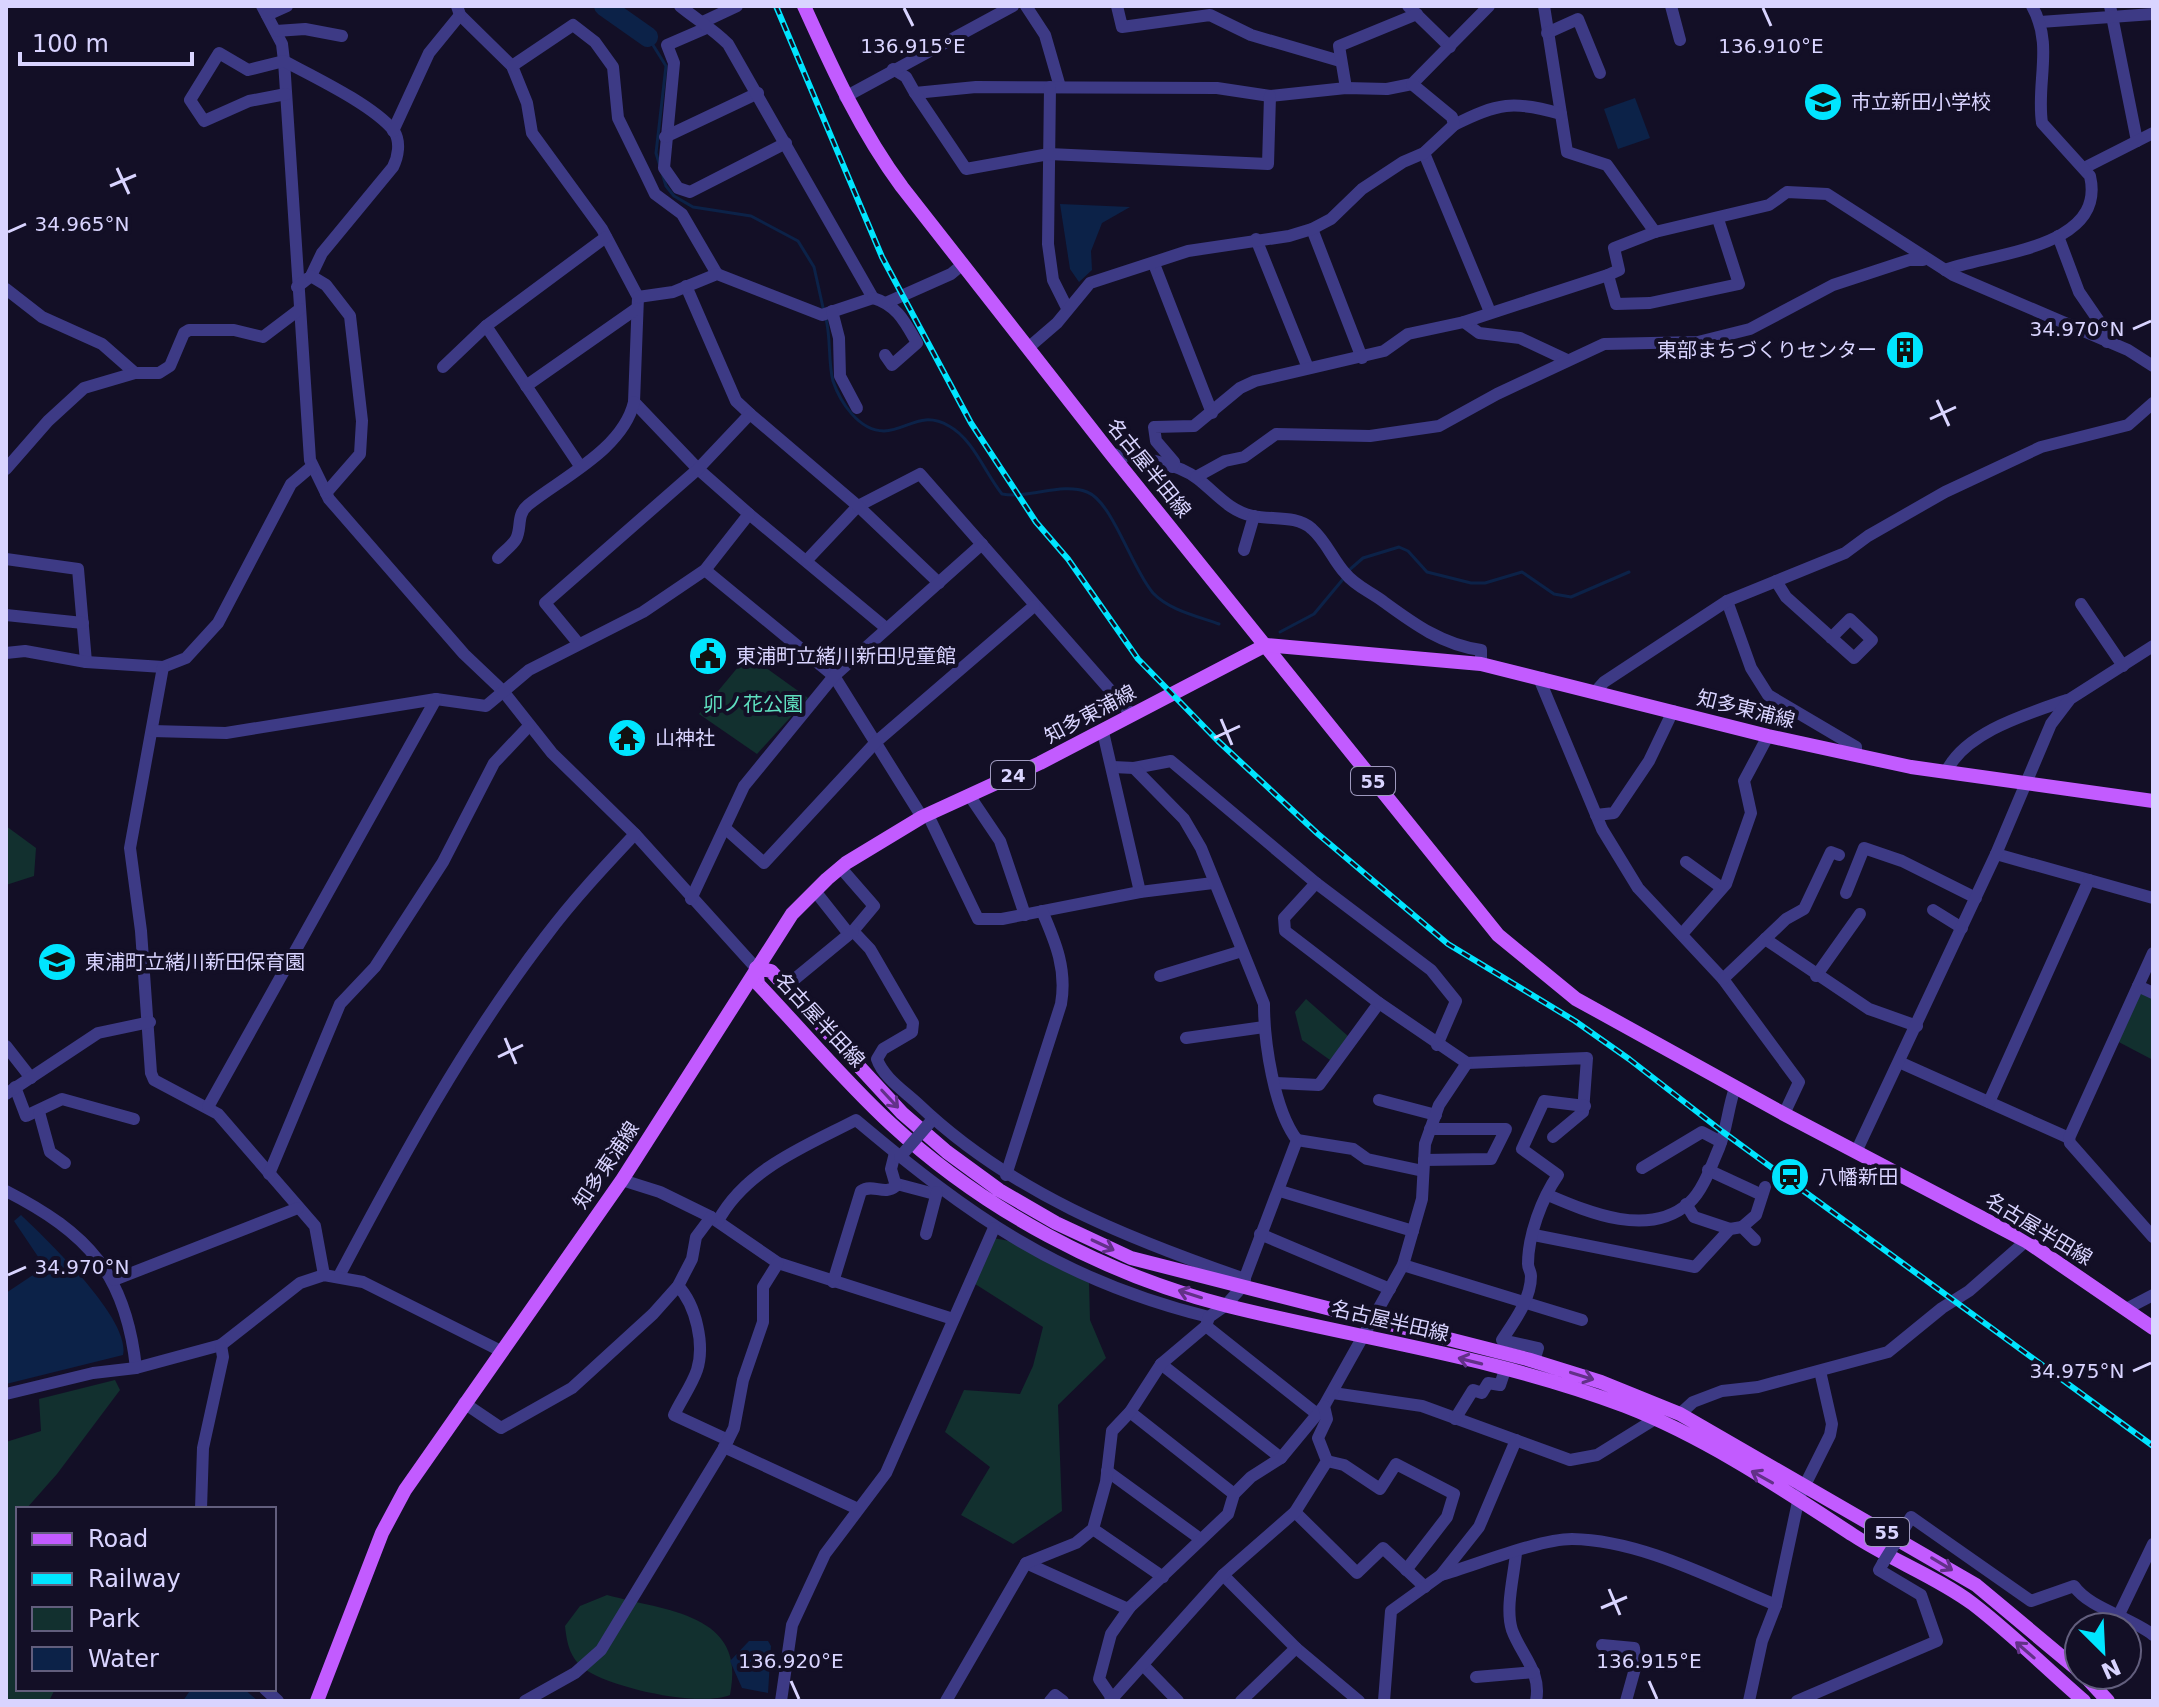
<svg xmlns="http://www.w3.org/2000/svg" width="2159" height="1707" viewBox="0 0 2159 1707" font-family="'DejaVu Sans','Noto Sans JP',sans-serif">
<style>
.green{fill:#12302f}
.water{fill:#0c2248}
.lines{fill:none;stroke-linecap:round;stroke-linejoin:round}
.stream{stroke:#0c2248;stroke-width:3}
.river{stroke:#0c2248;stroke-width:20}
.minor{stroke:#3d3a85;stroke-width:12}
.major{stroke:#c25bff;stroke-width:14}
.rail-casing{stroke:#00e5ff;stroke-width:6}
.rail{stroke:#130f26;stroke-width:3;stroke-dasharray:9;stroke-linecap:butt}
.minor-bridge{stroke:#3d3a85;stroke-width:12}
.oneway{stroke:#623188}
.ticks{fill:none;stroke:#d9d4ff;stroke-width:3}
.labels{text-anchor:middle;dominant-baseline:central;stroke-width:8;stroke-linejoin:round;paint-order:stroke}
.shield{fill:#130f26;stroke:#9e99be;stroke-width:2}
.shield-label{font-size:18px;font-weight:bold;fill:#d9d4ff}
.poi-label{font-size:20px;fill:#d9d4ff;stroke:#130f26;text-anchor:start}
.street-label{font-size:20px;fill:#d9d4ff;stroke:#130f26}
.park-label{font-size:20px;fill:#5fe0c0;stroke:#130f26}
.ticks-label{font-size:20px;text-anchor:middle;fill:#d9d4ff;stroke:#130f26;stroke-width:8;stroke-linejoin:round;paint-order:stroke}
</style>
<rect width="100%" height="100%" fill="#130f26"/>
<g class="green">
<path d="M748 655 808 698 757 754 699 714Z"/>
<path d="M6 826 36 848 34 876 6 885Z"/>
<path d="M2138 986 2153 993V1060L2113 1039Z"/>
<path d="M1306 999 1349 1037 1330 1060 1302 1040 1295 1012Z"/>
<path d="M993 1238 1015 1242 1089 1283 1090 1320 1106 1358 1058 1405 1062 1511 1013 1544 961 1515 990 1467 945 1432 964 1390 1020 1394 1033 1366 1043 1327 972 1282Z"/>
<path d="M115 1380 120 1390 57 1474 26 1509H18V1689H55L49 1701H6V1442L41 1431 39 1399Z"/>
<path d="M607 1595C665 1611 748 1613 730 1695 699 1707 615 1689 586 1670 570 1659 567 1644 565 1626L580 1606Z"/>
</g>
<g class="water">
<path d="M1635 98 1650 138 1618 149 1604 109Z"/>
<path d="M1060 204 1130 207 1102 223 1091 251 1092 270 1079 282 1070 269Z"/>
<path d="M21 1215C46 1239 131 1319 123 1355L6 1384V1293L45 1267 14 1221Z"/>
<path d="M749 1641H768L771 1646 768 1693 742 1688 730 1661Z"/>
<path d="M191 1689H244L258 1701H183Z"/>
</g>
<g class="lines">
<g class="stream">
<path d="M648 37 666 66 656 153 666 186 674 196 693 207 751 216 798 241 814 267 824 312"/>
<path d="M826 319C831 339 828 362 833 381 840 402 859 431 884 431 908 430 921 410 949 426 973 439 985 473 1002 494 1030 499 1061 482 1087 492 1112 501 1132 569 1153 593 1169 610 1197 616 1219 624"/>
<path d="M1348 571 1363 558 1399 547 1408 551 1427 572 1471 583H1485L1522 572 1554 594 1571 597 1629 572"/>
<path d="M1280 632 1314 614 1344 578"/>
</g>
<path class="river" d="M604 6 648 37"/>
<g class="minor">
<path d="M262 6 282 44 284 61 310 460 329 499 464 654 503 691 552 753 635 834 756 968"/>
<path d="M457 6 460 15 512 66 527 103 532 133 602 229 638 297 634 402 698 469 749 514 886 628"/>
<path d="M737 6 705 21 704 29 667 45 674 63 664 168 678 188 690 192 786 143"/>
<path d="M1026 6 1045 35 1060 87"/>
<path d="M1117 6 1122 27 1210 15 1251 35 1340 61"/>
<path d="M1408 6 1450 47"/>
<path d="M1544 6 1567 152 1607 165 1655 232"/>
<path d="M1671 6 1680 40"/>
<path d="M2110 6 2137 141"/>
<path d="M267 15 287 6"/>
<path d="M2040 22 2153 14"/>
<path d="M276 31 305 29 342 36"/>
<path d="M1547 33 1578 19 1600 73"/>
<path d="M512 66 573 25 595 42 613 67 618 118 644 171 655 194 682 214 717 274"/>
<path d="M893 69 906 77 915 93 976 87 1217 88 1270 96 1346 88 1387 89 1412 84 1489 6"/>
<path d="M1050 87 1048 244 1053 280 1067 308"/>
<path d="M1346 88 1339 46 1417 14"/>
<path d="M915 93 966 169 1049 154 1268 164 1270 96"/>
<path d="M286 94 249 101 204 121 190 100 219 53 248 70 284 61C314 77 373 105 394 131 401 142 398 157 393 167L322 253 311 276 297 287"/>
<path d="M845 97 1013 6"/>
<path d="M1454 125C1497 103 1514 100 1561 114"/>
<path d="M393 131 429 53 460 15"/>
<path d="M665 137 758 93"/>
<path d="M1424 153 1490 312"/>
<path d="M2084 168 2153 133"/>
<path d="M1312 229 1362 358"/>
<path d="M2058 236 2079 292 2103 327 2107 342"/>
<path d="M1256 239 1308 368"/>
<path d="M1154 264 1212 413"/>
<path d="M1945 270C1990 253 2107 249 2090 176L2042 123C2036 82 2054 45 2032 6"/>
<path d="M1608 275 1616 304 1650 303 1739 284 1718 219"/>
<path d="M311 276 326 285 350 316 362 421 360 454 326 493"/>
<path d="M686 286 736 401 750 414"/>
<path d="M6 289 42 317 102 344 135 373"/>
<path d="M638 297 673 292 717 274 822 315 873 298 728 44C712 28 697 20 680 6"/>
<path d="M873 298C897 305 905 322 917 343L892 365 885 355"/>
<path d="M888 302 951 274 963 264"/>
<path d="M832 311 839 338 840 376 857 408"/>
<path d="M1464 322 1479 333 1520 338 1567 360"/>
<path d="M486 326 580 466"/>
<path d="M1028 348 1057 323 1090 283 1188 251 1289 236 1312 229 1331 219 1362 189 1403 162 1424 153 1454 125 1452 117 1412 84"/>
<path d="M443 367 486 326 606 237"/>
<path d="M526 386 636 309"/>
<path d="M1111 454C1138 457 1176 462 1198 479 1216 493 1229 511 1253 516 1272 520 1297 515 1312 529 1326 541 1333 560 1345 573 1355 586 1371 592 1384 602 1414 624 1443 645 1481 650V664"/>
<path d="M1172 467 1174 462 1156 441 1154 427 1194 426 1240 388 1255 381 1384 351 1408 334 1464 322 1608 275 1619 270 1614 248 1655 232 1769 205 1787 192 1827 194 1953 275 2128 350 2153 366"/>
<path d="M6 469 48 421 84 388 135 373H159L170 366 184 333 189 330H234L263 337 300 309"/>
<path d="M1196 477 1225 461 1244 457 1276 434 1370 436 1439 426 1497 394 1604 344 1698 342 1750 329 1833 285 1909 260H1923"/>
<path d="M1244 550 1254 516"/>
<path d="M498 558C503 552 512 546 516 539 522 528 516 515 528 505 563 477 623 449 634 402"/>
<path d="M6 559 78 569 86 662"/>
<path d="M807 560 858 506 920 474 1132 715"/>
<path d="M705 570 834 676 922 817"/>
<path d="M1776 581 1786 597 1854 658 1872 640 1850 619 1831 638"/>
<path d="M1727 601 1751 668 1768 695 1856 747V755"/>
<path d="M2081 604 2123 666"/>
<path d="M6 615 83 623"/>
<path d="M578 643 545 603 698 469 750 414 858 506 939 583"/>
<path d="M6 653 25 651 86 662 163 667 186 658 218 623 291 484 311 467"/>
<path d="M163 667 130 848 141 931 151 1073 154 1080 218 1114 315 1226 324 1275"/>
<path d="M1542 678 1541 683 1602 829 1638 888 1723 979 1799 1082 1784 1114"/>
<path d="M1595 692 1604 682 1727 601 1845 553 1868 536 1945 492 2041 447 2128 425 2153 403"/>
<path d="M152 731 226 733 436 699 486 706 529 670 643 612 705 570 749 514"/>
<path d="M1113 767 1134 768 1171 761 1316 883 1431 970 1456 1001 1437 1045"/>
<path d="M1946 772C1965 732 2027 714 2067 700"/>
<path d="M969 795 1000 841 1025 915"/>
<path d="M928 815 978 919H1002L1140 892 1103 732"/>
<path d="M1596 815 1614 813 1649 761 1673 711"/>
<path d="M726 829 764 863 876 742 1034 606"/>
<path d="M1996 854 2153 898"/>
<path d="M1686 862 1722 888"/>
<path d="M840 867 874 906 853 931 870 949 913 1023 912 1032 883 1049 877 1059C883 1077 904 1091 918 1104 1010 1192 1126 1238 1245 1279"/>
<path d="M815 891 849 934"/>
<path d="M1140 892 1213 883"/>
<path d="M1846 893 1864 848 1902 861 1976 898"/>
<path d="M691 899 744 786 834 676 982 544"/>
<path d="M1933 910 1962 928"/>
<path d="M1682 934 1726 884 1751 813 1744 781 1768 736"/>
<path d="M1765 939 1869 1009 1917 1026"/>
<path d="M1160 976 1242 951"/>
<path d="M1816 976 1860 914"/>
<path d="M1723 979 1786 919 1804 909 1831 852 1839 855"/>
<path d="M2138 986 2153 993"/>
<path d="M785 987 853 931"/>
<path d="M1186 1038 1264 1027"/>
<path d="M6 1046 31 1078"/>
<path d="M1899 1062 2069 1138 2070 1143 2153 1237"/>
<path d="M1467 1063 1587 1058 1583 1112 1553 1137"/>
<path d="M1276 1083 1319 1085 1379 1003"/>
<path d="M15 1087 26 1116 62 1099 134 1119"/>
<path d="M6 1094 98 1033 150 1022"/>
<path d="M1379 1100 1436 1115"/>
<path d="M1989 1102 2089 880"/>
<path d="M208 1107 436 699"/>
<path d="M39 1112 50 1152 65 1163"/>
<path d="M2069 1138 2153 953"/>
<path d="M1297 1140 1353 1149 1367 1159 1423 1171"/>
<path d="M1856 1152 1996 854 2051 724 2070 699 2153 646"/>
<path d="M1424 1160 1491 1159 1506 1129H1430"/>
<path d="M1642 1168 1702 1132 1721 1142"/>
<path d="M1708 1170 1762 1195"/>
<path d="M269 1174 340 1004 375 967 443 862 494 763 529 726"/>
<path d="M1006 1175 1061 1004C1067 970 1056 943 1042 911"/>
<path d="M622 1180 660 1192 711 1217 778 1263 953 1319"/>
<path d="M897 1184 931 1193 940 1189"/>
<path d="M6 1191C88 1233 126 1274 136 1368"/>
<path d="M1280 1191 1413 1231"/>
<path d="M1548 1195C1590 1213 1649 1238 1689 1203 1703 1191 1712 1164 1719 1148 1727 1129 1728 1107 1735 1088"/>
<path d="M1686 1204 1694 1217 1730 1229"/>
<path d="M718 1221C746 1169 806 1146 856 1120 970 1216 1061 1281 1209 1317"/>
<path d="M1742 1227 1756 1215 1765 1187"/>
<path d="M926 1234 937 1192"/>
<path d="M1260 1234 1390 1289"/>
<path d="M1534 1235 1695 1267 1730 1229 1742 1227 1755 1240"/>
<path d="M1403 1265 1582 1320"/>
<path d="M339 1276C401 1159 465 1041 546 936 573 900 604 867 635 834"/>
<path d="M114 1280 298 1208"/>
<path d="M833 1282 861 1191C873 1183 884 1196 896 1186L891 1169 895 1153"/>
<path d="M678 1286C696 1305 705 1345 697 1370 692 1385 681 1400 674 1415L728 1440"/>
<path d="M2128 1308 2153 1295"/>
<path d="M1206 1326 1317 1414"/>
<path d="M1534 1361 1538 1348 1502 1340C1514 1322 1531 1299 1531 1276 1531 1272 1528 1268 1528 1264 1528 1235 1542 1198 1558 1175L1522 1149 1544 1101 1585 1106"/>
<path d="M1161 1364 1281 1458"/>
<path d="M1333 1393 1422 1406 1570 1460 1597 1455 1655 1419"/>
<path d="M6 1394 93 1373 136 1368 221 1345 300 1283 324 1275 363 1282 501 1351"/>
<path d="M464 1403 501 1428 572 1388 653 1314 678 1286 692 1259 696 1237 711 1217"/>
<path d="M1130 1412 1234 1494"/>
<path d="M1680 1414 1693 1402 1722 1391 1758 1387 1888 1352 1942 1308 1969 1291 2026 1241"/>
<path d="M1455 1419 1473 1390 1482 1393 1488 1383 1500 1385 1505 1370"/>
<path d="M724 1447 858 1509"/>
<path d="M1327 1461 1344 1465 1380 1489 1396 1464 1454 1494 1447 1517 1406 1570"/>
<path d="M1107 1471 1199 1538"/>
<path d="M201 1509 203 1448 223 1357 221 1345"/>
<path d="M1295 1512 1357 1573 1383 1548 1425 1587"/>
<path d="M1093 1529 1163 1577"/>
<path d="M1901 1534 1911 1517 2031 1601 2074 1586C2089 1608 2130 1617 2153 1635"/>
<path d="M1516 1553C1514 1576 1505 1608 1512 1630 1521 1655 1542 1672 1536 1701"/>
<path d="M1026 1563 1128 1609 1228 1514 1234 1494 1251 1477 1281 1458 1324 1406 1403 1265 1422 1199 1425 1144 1439 1105 1467 1063 1379 1003 1285 931 1284 918 1316 883"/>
<path d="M1223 1575 1296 1648 1359 1701"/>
<path d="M1441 1575C1476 1565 1539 1539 1572 1539 1641 1540 1713 1579 1776 1605"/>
<path d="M2113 1627 2153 1544"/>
<path d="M1602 1645 1634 1648 1636 1665 1626 1701"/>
<path d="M1143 1665 1178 1701"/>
<path d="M1476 1677 1534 1672"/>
<path d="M265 1689 278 1701"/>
<path d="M1112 1698 1099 1679 1111 1634 1130 1607"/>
<path d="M525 1701 575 1673 601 1650 725 1446 734 1428 743 1380 763 1322V1287L778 1263"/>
<path d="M781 1701 792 1625 825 1554 886 1473 994 1228"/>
<path d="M946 1701 1026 1563 1076 1543 1093 1529 1106 1482 1112 1431 1130 1412 1161 1364 1206 1326 1209 1317 1226 1305 1241 1288 1297 1140C1274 1110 1264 1042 1264 1004L1201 848 1184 819 1134 768"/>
<path d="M1050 1701 1055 1695 1063 1701"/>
<path d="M1110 1701 1223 1575 1295 1512 1327 1461 1318 1438 1327 1419 1324 1406"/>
<path d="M1241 1701 1296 1648"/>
<path d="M1384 1701 1391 1611 1441 1575 1479 1527 1516 1440"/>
<path d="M1749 1701 1762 1641 1776 1605 1799 1497 1830 1435 1832 1424 1820 1371"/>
<path d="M1797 1701 1937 1641 1921 1595 1879 1570 1883 1563"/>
</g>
<g class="major">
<path d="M804 6C833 70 860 130 902 187L1111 454 1498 935 1576 999 1784 1114 2026 1241 2153 1328"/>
<path d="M2079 1671 1976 1585 1680 1414 1601 1382 1527 1359 1131 1258 1056 1223 999 1190 947 1152 902 1113 771 971 756 968 758 984C802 1030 844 1081 891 1124 984 1210 1105 1275 1228 1306 1360 1339 1497 1357 1625 1406 1705 1437 1781 1488 1853 1535 1891 1560 1937 1577 1973 1604 2012 1634 2047 1669 2084 1701"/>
<path d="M2084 1675 2108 1701"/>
<path d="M317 1701 382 1533 405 1490 622 1180 792 914 827 879 846 863 922 817 1040 763 1266 645 1481 664 1768 736 1911 767 2153 801"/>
</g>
<g class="rail-casing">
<path id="rail" d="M776 6 882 257 971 423 1036 522 1068 559 1138 659 1218 741 1318 834 1448 944 1575 1021 1629 1059 1723 1132 2153 1446"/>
</g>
<use href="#rail" class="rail"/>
<g class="minor-bridge">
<path d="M900 1157 933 1119"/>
<path d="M1883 1563 1901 1534"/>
</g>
</g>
<defs><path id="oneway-shaft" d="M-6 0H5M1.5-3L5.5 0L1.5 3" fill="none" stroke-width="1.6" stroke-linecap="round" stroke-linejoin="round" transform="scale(2)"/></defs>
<g class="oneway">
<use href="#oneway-shaft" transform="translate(890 1099) rotate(47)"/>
<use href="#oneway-shaft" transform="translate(1103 1245) rotate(25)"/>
<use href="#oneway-shaft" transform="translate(1190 1294) rotate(-162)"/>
<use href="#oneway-shaft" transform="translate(1470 1361) rotate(-166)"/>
<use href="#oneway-shaft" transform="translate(1582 1376) rotate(17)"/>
<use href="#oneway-shaft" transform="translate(1762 1477) rotate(-151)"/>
<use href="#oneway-shaft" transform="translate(1942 1564) rotate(31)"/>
<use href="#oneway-shaft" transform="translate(2025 1650) rotate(-139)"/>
</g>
<path class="ticks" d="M904 8 913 26M1763 8 1771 26M117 168 129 194M110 186 136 175M8 232 26 224M2133 329 2151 321M1937 400 1949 426M1930 419 1956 407M1221 719 1232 745M1214 738 1240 726M505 1038 516 1064M498 1057 523 1045M8 1275 26 1267M2133 1371 2151 1363M1609 1589 1620 1615M1601 1608 1627 1597M791 1681 799 1699M1649 1681 1657 1699"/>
<defs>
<g id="school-disc" transform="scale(2)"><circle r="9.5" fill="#00e5ff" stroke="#130f26"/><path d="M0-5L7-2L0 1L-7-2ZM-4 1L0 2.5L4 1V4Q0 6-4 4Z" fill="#111"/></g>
<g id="building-disc" transform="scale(2)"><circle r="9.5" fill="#00e5ff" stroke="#130f26"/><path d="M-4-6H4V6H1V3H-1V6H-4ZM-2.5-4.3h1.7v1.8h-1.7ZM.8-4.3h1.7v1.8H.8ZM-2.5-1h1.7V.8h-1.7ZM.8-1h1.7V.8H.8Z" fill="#111"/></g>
<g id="civic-disc" transform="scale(2)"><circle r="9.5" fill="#00e5ff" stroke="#130f26"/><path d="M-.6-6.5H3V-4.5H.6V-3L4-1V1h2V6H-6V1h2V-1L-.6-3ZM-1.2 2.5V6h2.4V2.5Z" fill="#111"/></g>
<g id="temple-disc" transform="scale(2)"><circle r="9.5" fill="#00e5ff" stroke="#130f26"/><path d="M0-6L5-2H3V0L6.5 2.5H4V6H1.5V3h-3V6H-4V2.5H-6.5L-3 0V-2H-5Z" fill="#111"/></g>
<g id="station-disc" transform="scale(2)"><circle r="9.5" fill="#00e5ff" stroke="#130f26"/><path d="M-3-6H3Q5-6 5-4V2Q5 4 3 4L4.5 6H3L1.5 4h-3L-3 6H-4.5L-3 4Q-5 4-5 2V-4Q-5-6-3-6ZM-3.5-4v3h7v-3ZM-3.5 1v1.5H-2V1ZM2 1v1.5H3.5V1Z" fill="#111"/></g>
</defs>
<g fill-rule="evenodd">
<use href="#school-disc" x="1823" y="102"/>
<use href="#building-disc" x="1905" y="350"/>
<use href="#civic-disc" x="708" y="656"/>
<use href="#temple-disc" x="627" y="738"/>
<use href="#school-disc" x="57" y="962"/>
<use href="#station-disc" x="1790" y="1177"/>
</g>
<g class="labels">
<g class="shield">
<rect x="991" y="761" width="44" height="28" rx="6"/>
<rect x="1351" y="767" width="44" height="28" rx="6"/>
<rect x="1865" y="1518" width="44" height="28" rx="6"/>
</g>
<g class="shield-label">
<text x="1013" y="775">24</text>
<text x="1373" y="781">55</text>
<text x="1887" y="1532">55</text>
</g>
<g class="poi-label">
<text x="1851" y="102">市立新田小学校</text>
<text x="1877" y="350" text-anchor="end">東部まちづくりセンター</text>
<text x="736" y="656">東浦町立緒川新田児童館</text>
<text x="655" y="738">山神社</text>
<text x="85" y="962">東浦町立緒川新田保育園</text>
<text x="1818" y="1177">八幡新田</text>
</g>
<g class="street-label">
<text transform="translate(1149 468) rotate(51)">名古屋半田線</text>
<text transform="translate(1746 709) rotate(14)">知多東浦線</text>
<text transform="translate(1090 714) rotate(-28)">知多東浦線</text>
<text transform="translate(820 1020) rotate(47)">名古屋半田線</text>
<text transform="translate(606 1165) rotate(-56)">知多東浦線</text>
<text transform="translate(2039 1229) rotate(31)">名古屋半田線</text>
<text transform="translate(1390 1321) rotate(13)">名古屋半田線</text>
</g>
<g class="park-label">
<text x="753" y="704">卯ノ花公園</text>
</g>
</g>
<g class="ticks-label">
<text x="913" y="53">136.915°E</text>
<text x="1771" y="53">136.910°E</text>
<text x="82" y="231">34.965°N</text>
<text x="2077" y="336">34.970°N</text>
<text x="82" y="1274">34.970°N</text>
<text x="2077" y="1378">34.975°N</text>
<text x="791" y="1668">136.920°E</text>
<text x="1649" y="1668">136.915°E</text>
</g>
<rect width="2159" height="1707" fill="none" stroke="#d9d4ff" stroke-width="16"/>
<rect x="16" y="1507" width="260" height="184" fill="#130f26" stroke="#625e7d" stroke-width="2"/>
<rect x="32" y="1533" width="40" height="12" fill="#c25bff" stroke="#625e7d" stroke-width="2"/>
<text x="88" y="1547" font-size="24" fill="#d9d4ff">Road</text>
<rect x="32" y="1573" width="40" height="12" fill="#00e5ff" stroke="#625e7d" stroke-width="2"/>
<text x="88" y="1587" font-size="24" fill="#d9d4ff">Railway</text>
<rect x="32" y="1607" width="40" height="24" fill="#12302f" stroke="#625e7d" stroke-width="2"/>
<text x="88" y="1627" font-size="24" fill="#d9d4ff">Park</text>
<rect x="32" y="1647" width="40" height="24" fill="#0c2248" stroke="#625e7d" stroke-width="2"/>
<text x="88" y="1667" font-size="24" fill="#d9d4ff">Water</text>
<g transform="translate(2103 1651) rotate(156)"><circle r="38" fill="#130f26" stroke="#625e7d" stroke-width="2"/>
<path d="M0-6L14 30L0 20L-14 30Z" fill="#00e5ff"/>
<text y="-12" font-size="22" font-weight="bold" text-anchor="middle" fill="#d9d4ff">N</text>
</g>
<path d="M20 52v12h172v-12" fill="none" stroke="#d9d4ff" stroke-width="4"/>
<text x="32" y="52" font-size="24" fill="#d9d4ff" stroke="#130f26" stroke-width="6" paint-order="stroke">100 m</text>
</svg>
